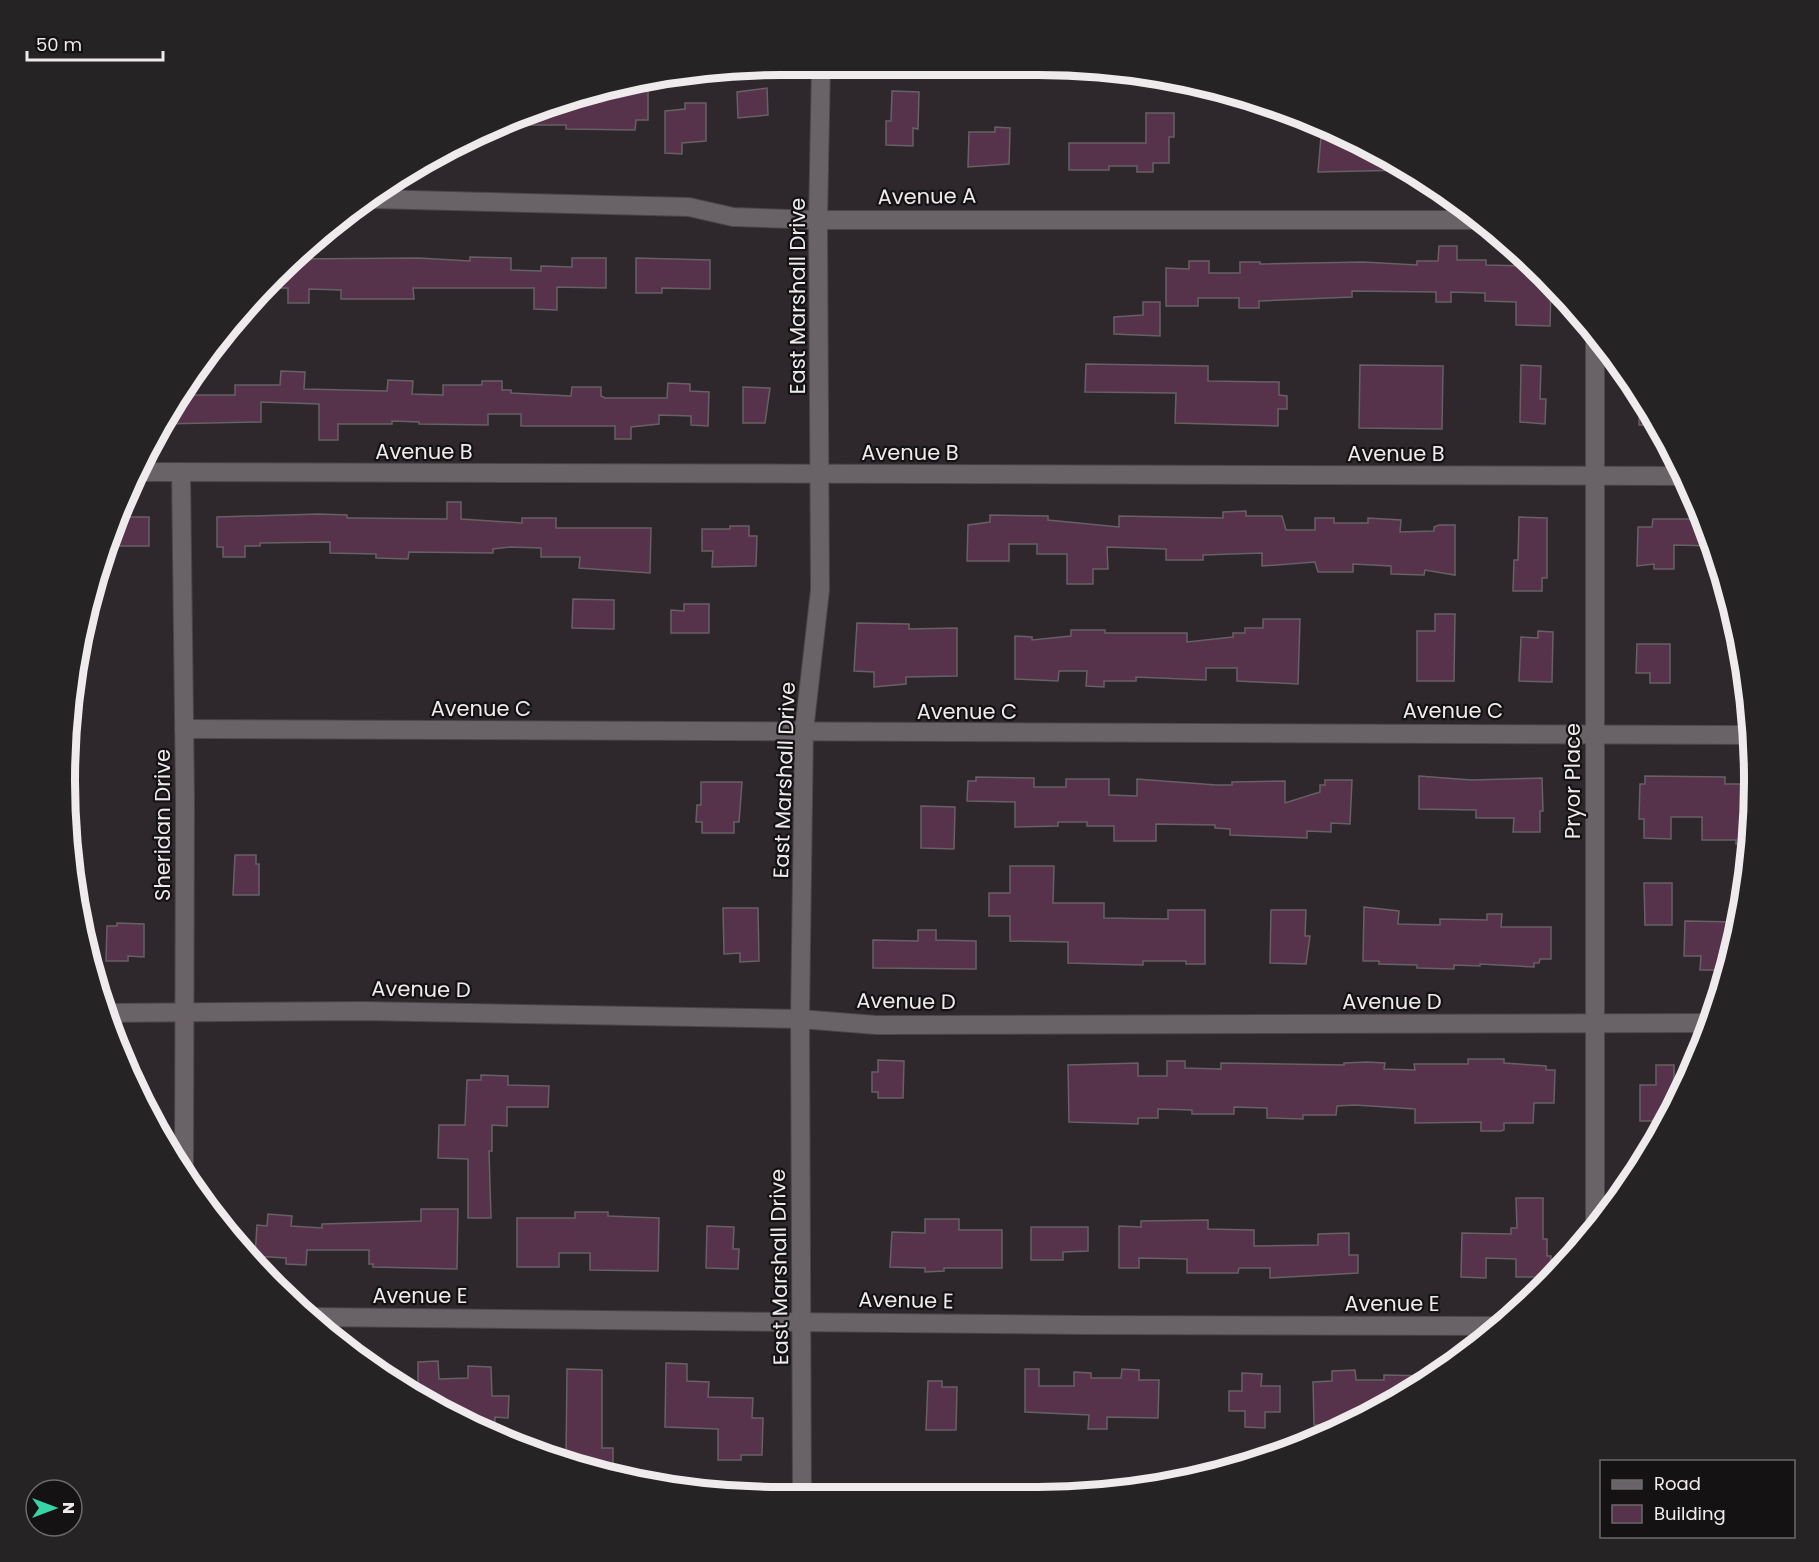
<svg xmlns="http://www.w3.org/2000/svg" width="1819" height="1562" viewBox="0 0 1819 1562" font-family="Poppins,sans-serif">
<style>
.building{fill:#56334a;stroke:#676064;stroke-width:1.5}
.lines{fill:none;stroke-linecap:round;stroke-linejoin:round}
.minor-casing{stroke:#4a4548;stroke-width:20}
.minor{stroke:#696266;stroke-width:18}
.labels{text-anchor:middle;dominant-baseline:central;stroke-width:4.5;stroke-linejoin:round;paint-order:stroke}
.street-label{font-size:21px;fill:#efebed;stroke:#151214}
.rim{fill:none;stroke:#efebed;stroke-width:8}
</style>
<rect width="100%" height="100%" fill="#2e282c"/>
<g class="building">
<path d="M648 82V120H636L635 130 566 129V125H503L587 92H616L617 86Z"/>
<path d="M767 88 768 115 738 118 737 92Z"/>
<path d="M892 91 919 92 918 129 913 128V146L886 145V121H891Z"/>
<path d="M685 103H706V141L682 143V154L665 153V111L685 109Z"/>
<path d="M1146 113H1174V137H1169V163H1153V172H1137V166H1109V170H1069V143H1146Z"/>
<path d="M995 127 1010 128 1009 164 968 167 969 132H995Z"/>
<path d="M1321 137H1352L1406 170 1318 172Z"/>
<path d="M1439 246H1457V260H1486V265L1531 266 1536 271V285H1551L1550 326 1516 325V302L1485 301V293L1451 292V302H1436V292L1352 291V297L1259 301V308H1239V298H1198V306H1166V268L1189 269V261H1209V273H1240V262H1260V264L1363 262 1417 265V261H1438Z"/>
<path d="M470 257 511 258V270L541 271V266L572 267V258H606V288L557 287V310L534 309V288H413L414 299H341V290L309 289V303H288V288H268L294 259 419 258 470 261Z"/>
<path d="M636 258 710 260V289L662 288V293H636Z"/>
<path d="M1143 302H1160V336L1114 334V317L1143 315Z"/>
<path d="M1086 364 1208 366V381L1279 382V395L1287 396V409H1278V426L1175 423 1176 393 1085 392Z"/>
<path d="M1360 365 1443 366 1442 429 1359 428Z"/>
<path d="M1521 365 1541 366 1540 399H1546L1545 424 1520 422Z"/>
<path d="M281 371 305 372 304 389 387 391 388 380 413 381 412 394 443 395V385H482V381H502V390H511V393L571 396 572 387H601V396L605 398H667L668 383 690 384V391L709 392 708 426 691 425V416L659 415V424L631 427V439H615V426H521V414H488V425L419 424V422L392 421V424H338V440H319V404L261 402V422L163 424 179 395H235V385H280Z"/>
<path d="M743 387 770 388 765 423H743Z"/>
<path d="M1640 396 1658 422 1660 425H1639Z"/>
<path d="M447 502H461V519L522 523V518H556V528H651L650 573 579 568 580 557H541V548L510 547 493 549V553L409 552 408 559 376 558V554L330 553V542L260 543V546H245V557H223V547H217V517L319 514 347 515V518H353L447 519Z"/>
<path d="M1246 511V516H1282L1286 530H1315V518H1334V523H1368V518L1401 520 1400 532 1434 531V527L1439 525H1455V575L1425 570 1424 575 1391 574V566L1353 564V572H1318L1315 562 1262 566V553L1203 555V560H1166V549L1107 547 1108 569H1093V584H1067V554H1037V544H1009V561H967L968 525 990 522V515L1048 516V520L1119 527V516L1223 518V512Z"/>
<path d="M116 517H149V546H108Z"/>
<path d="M1519 517 1547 518V578H1542V591H1513L1514 560H1518Z"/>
<path d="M1653 519H1702L1715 546 1674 545V569H1654V564L1637 566 1638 527H1652Z"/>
<path d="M730 526H749V536H757L756 566 712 567 713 551H702V529H730Z"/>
<path d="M573 599 614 600V629L572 628Z"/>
<path d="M684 604H709V633H671V610L684 611Z"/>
<path d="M1435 614H1455L1454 681H1417V631H1435Z"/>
<path d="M1263 619H1300L1298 684 1237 681V668H1206V680L1136 677V681H1104V687L1086 686 1087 671H1059L1058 681 1015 679V636L1032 637V640L1071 636V630H1105V633H1187V642L1233 637V633H1245V628H1263Z"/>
<path d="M857 623 909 624V629L957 628V676L906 677V684L874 687V672L854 671Z"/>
<path d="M1538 631 1553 632 1552 682 1519 681 1521 637 1538 638Z"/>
<path d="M1637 644H1670V683H1650V673H1636Z"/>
<path d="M1419 776 1471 780 1542 778 1543 811H1540V832H1513L1514 818H1476V810L1419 809Z"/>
<path d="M1645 776 1725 777V784H1749L1752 787 1753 828 1750 845 1736 844V840H1702V817H1671V839L1644 838V819H1639L1640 784H1645Z"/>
<path d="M976 777 1034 778V787H1066V779H1109V795L1137 796V779L1216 785H1232V782L1285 781V803L1320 792V785H1325V780H1352L1350 824 1331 823V832L1307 831V838L1230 835V829L1215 828V825L1156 824V841H1114V826H1087V822H1058V826L1015 827V802L967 801 968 781H976Z"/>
<path d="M701 782H742L739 822H734V833H702V822H696L697 805H701Z"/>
<path d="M921 806 955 807 954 849 921 848Z"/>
<path d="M235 855H256V864H259V895H233Z"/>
<path d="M1010 866H1054L1053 903H1104V918L1168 919V910H1205V964H1186V961H1143V965L1068 963V942L1010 941V916H989V893H1010Z"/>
<path d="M1644 883H1672V925H1645Z"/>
<path d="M1364 907 1399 911 1398 924 1440 925V919L1487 920V914H1502L1501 927H1551V959H1540L1539 963H1534V967L1480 964V966L1454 965V969L1417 968V965L1379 964V961H1363Z"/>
<path d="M723 908H758L759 961 740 962V953L724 954Z"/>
<path d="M1271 910H1306L1305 936H1310L1306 964 1270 963Z"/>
<path d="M1685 921 1737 922 1732 952H1720V970H1700L1701 956H1684Z"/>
<path d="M117 923 144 924V957L128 956V961H106L107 926H117Z"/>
<path d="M918 930H936V940L976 941V969L873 968V940L918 941Z"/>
<path d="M1468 1059H1504V1063L1546 1066V1070H1555L1554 1103H1534L1533 1123H1504V1130L1501 1131H1481V1122L1415 1123V1109L1355 1105 1337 1106 1336 1115H1303V1119L1267 1118V1108L1234 1107V1114H1192V1110L1158 1109V1118H1138V1124L1069 1122 1068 1065 1138 1063V1076H1167V1061H1185V1068L1221 1069V1063L1344 1065V1063L1367 1062 1385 1063 1384 1069 1415 1070 1414 1064H1468Z"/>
<path d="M878 1060 904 1061 903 1098H878V1092H872V1072H878Z"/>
<path d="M1656 1065H1674V1109L1670 1115H1662V1121H1640V1085H1656Z"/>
<path d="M481 1075 508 1076V1085L549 1086 548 1107H507V1126L492 1125V1151H489L491 1218H468V1159L438 1158 439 1125H465L467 1080H481Z"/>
<path d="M1516 1198H1543V1239H1547V1256H1551V1277H1516V1259L1486 1258V1278L1461 1277 1462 1233 1511 1234V1228H1517Z"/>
<path d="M421 1209H458L457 1269 373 1267V1264H369V1250H307L306 1265 286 1264V1258L255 1256 257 1225 267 1226 268 1214 292 1216 291 1226 322 1228V1224L421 1221Z"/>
<path d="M575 1212H608V1216L659 1218 658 1271 590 1270V1253H559V1267H517V1218H575Z"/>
<path d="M925 1219H959V1230H1002V1268H944V1271L925 1272V1268L890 1267 892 1232 925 1233Z"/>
<path d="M1208 1220V1229L1254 1230V1246L1318 1245V1234L1349 1233V1255H1358V1273L1270 1278V1268H1239L1238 1273H1187V1259L1139 1258V1268H1119V1226L1141 1227V1221Z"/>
<path d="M707 1226 734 1227 733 1249H739L738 1269 706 1268Z"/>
<path d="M1031 1227H1088V1251L1063 1252V1260H1031Z"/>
<path d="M438 1361 439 1379 468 1378V1366L491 1367 492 1396H509L508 1418 495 1417 494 1436 418 1396V1362Z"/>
<path d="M666 1363 687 1364V1381L709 1382 708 1397 753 1398 752 1418H763L762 1455H741V1460H718V1429L665 1427Z"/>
<path d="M567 1369 602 1370V1448H613V1475L566 1461Z"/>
<path d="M1025 1369H1039V1386H1074V1372L1091 1373V1378H1121L1122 1369 1139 1370V1380H1159L1158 1418 1107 1417V1429H1088L1089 1415 1025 1412Z"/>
<path d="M1355 1370 1356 1380H1384V1375L1432 1376 1405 1395H1396V1401L1347 1424 1314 1425 1313 1382 1332 1381V1371Z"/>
<path d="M1242 1373 1262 1374 1261 1386H1280V1412H1265V1428L1245 1427V1411H1229V1391H1242Z"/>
<path d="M928 1381H942V1387H957L956 1430H926Z"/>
</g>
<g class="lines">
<g class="minor-casing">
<g id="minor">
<path d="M373 199 689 207 733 217 818 220H1482"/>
<path d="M1595 334V1229"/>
<path d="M138 472 1683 476"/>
<path d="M181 472 185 798 184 1177"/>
<path d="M184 729 1750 735"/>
<path d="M103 1013 363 1011 800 1019 876 1025 1709 1023"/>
<path d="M310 1317 1084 1325 1502 1326"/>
<path d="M802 1497 800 1019 804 731 820 590 818 220 821 65"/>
</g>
</g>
<use href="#minor" class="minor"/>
</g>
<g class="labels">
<g class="street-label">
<text transform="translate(927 196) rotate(-1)">Avenue A</text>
<text transform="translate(797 296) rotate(-90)">East Marshall Drive</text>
<text x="424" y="451">Avenue B</text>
<text x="910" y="452">Avenue B</text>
<text x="1396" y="453">Avenue B</text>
<text x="481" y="708">Avenue C</text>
<text x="1453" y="710">Avenue C</text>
<text x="967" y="711">Avenue C</text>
<text transform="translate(784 780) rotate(-88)">East Marshall Drive</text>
<text transform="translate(1572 781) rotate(-90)">Pryor Place</text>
<text transform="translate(162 825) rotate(-90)">Sheridan Drive</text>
<text transform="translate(421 989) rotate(1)">Avenue D</text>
<text transform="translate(906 1001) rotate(1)">Avenue D</text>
<text x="1392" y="1001">Avenue D</text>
<text transform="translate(779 1267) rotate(-91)">East Marshall Drive</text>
<text x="420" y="1295">Avenue E</text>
<text transform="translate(906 1300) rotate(1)">Avenue E</text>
<text x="1392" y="1303">Avenue E</text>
</g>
</g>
<path d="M0 0H1819V1562H0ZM781 75H1038A706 706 0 0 1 1744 781V781A706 706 0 0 1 1038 1487H781A706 706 0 0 1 75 781V781A706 706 0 0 1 781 75Z" fill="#262325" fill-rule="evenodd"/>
<path class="rim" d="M781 75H1038A706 706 0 0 1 1744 781V781A706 706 0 0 1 1038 1487H781A706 706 0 0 1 75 781V781A706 706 0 0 1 781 75Z"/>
<rect x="1600" y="1460" width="195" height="78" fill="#151214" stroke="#6c696b" stroke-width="1.5"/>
<rect x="1612" y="1480" width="30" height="9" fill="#696266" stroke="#6c696b" stroke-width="1.5"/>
<text x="1654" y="1490" font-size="18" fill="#efebed">Road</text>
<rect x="1612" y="1505" width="30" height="18" fill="#56334a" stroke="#6c696b" stroke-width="1.5"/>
<text x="1654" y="1520" font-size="18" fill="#efebed">Building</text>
<g transform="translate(54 1508) rotate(90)"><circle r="28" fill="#151214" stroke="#6c696b" stroke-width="1.5"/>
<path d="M0-4.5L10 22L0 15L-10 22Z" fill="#38d4a6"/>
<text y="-9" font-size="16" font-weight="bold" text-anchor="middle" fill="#efebed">N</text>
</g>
<path d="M27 51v9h136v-9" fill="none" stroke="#efebed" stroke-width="3"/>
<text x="36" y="51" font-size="18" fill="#efebed" stroke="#151214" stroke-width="4.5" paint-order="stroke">50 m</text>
</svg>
